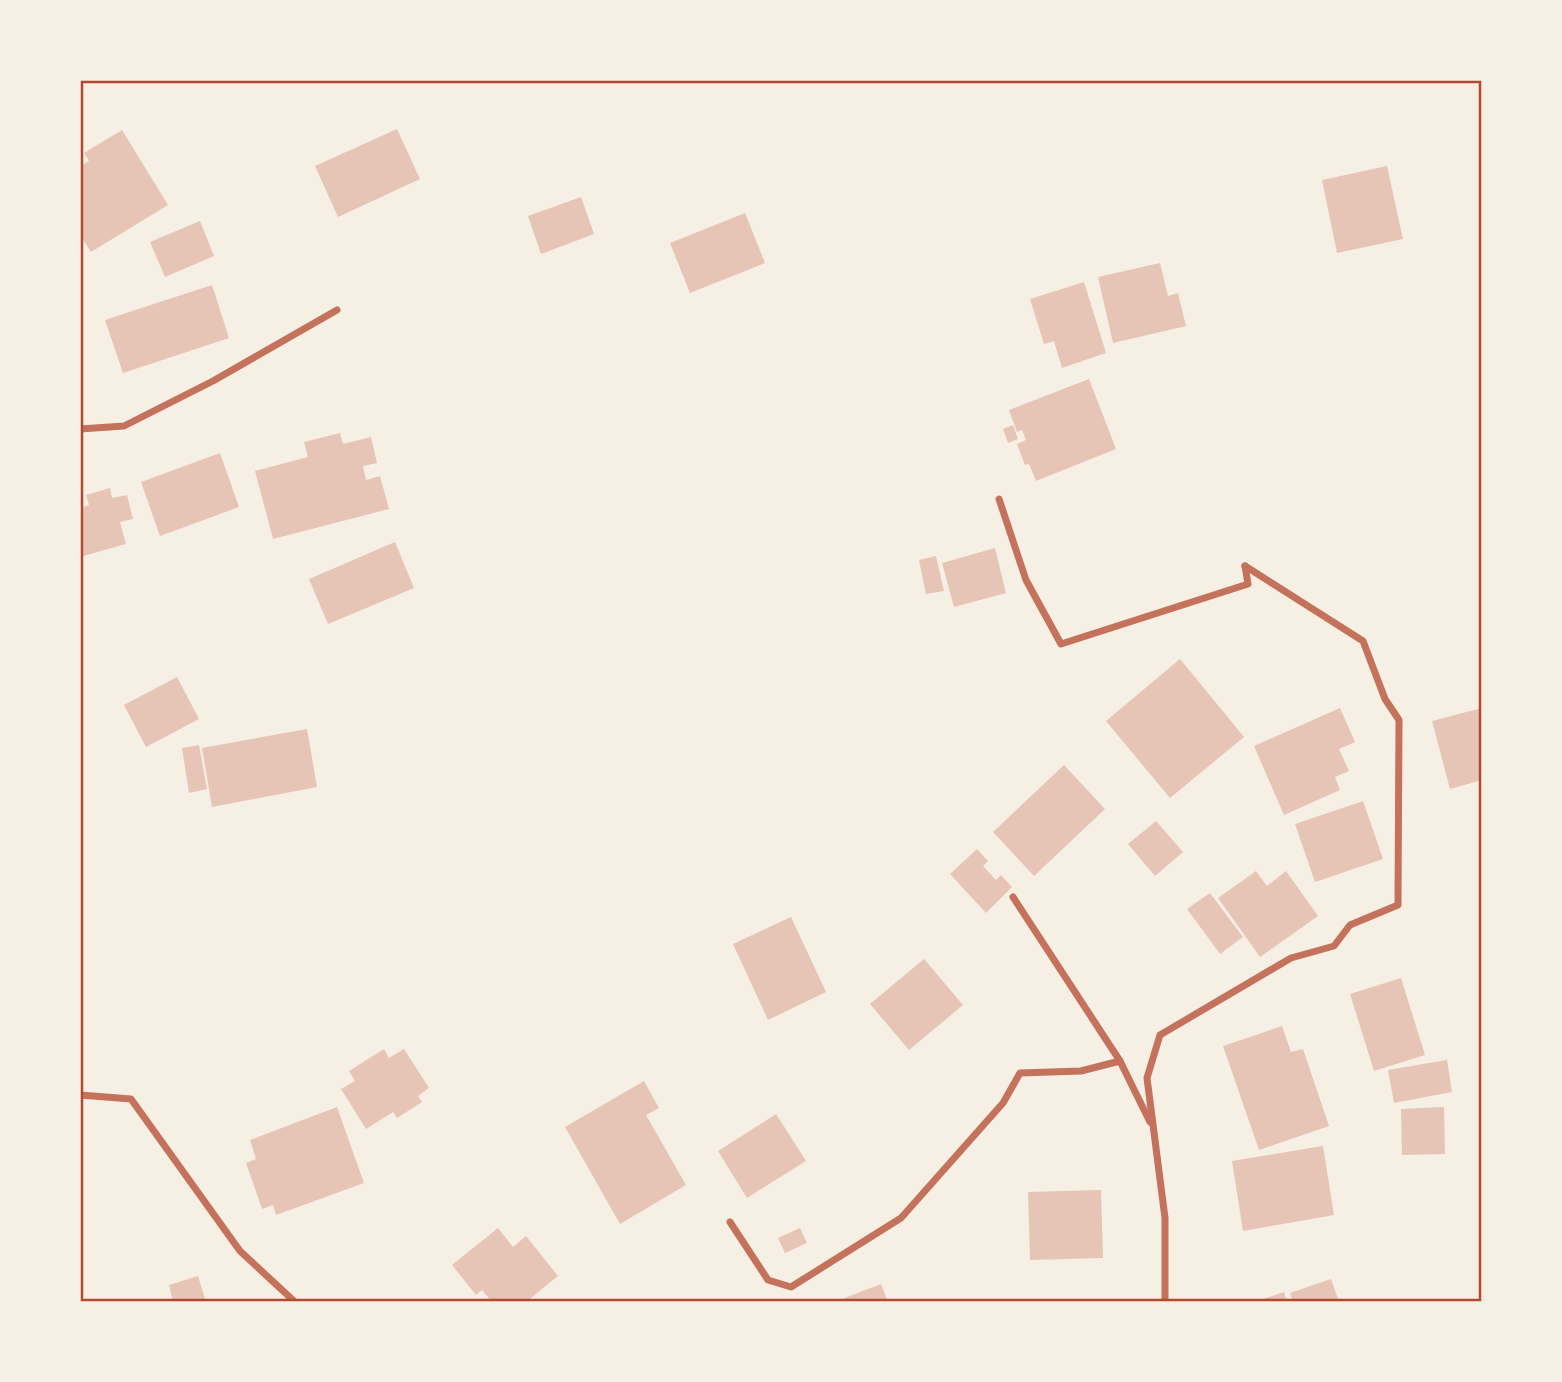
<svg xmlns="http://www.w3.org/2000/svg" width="1562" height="1382" viewBox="0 0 1562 1382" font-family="'Source Serif 4',serif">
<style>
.building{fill:#e6c5b7}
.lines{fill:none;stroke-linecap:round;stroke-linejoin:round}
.minor{stroke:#c5725c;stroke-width:7}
.neatline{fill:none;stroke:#b5482f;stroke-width:2.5}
</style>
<rect width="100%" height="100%" fill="#f6efe4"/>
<g class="building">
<path d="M397 129 420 179 338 217 315 166Z"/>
<path d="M122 130 168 205 91 252 80 235V166L89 161 84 153Z"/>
<path d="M1387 166 1403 239 1337 253 1322 180Z"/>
<path d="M581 197 594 234 541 254 528 216Z"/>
<path d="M745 213 765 263 690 293 670 243Z"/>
<path d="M200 221 214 256 165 277 150 242Z"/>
<path d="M1160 263 1168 296 1178 293 1186 326 1113 343 1098 277Z"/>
<path d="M1084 282 1106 353 1062 368 1054 341 1044 344 1030 299Z"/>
<path d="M212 285 229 338 123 373 105 320Z"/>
<path d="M1089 379 1116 449 1036 481 1029 464 1025 465 1017 444 1026 440 1022 430 1017 432 1009 410Z"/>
<path d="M1013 425 1018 439 1008 443 1003 429Z"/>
<path d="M340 433 343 444 371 437 377 463 363 466 366 480 380 476 389 509 273 539 255 471 308 457 304 442Z"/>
<path d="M220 453 239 507 160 536 141 482Z"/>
<path d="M110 488 112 498 127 495 133 519 120 522 126 544 80 557V508L89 505 86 495Z"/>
<path d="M395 542 414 588 328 624 309 579Z"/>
<path d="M995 548 1006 593 954 607 942 563Z"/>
<path d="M936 556 944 591 926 594 919 560Z"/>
<path d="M1180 659 1244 737 1170 798 1106 721Z"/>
<path d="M177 677 199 719 146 747 124 705Z"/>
<path d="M1340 708 1355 742 1339 749 1349 771 1335 777 1340 790 1284 815 1254 746Z"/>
<path d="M1482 708V780L1450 789 1432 721Z"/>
<path d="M307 729 317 787 212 807 202 748Z"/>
<path d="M199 745 207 789 189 793 182 748Z"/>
<path d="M1064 765 1105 809 1034 876 993 832Z"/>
<path d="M1363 801 1383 859 1315 882 1295 824Z"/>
<path d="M1156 821 1183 852 1155 876 1128 844Z"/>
<path d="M977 849 988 861 983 866 996 880 1001 875 1012 887 986 913 950 874Z"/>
<path d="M1256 871 1267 886 1286 871 1318 916 1260 957 1218 898Z"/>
<path d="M1210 893 1243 937 1220 954 1187 909Z"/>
<path d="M791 917 826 992 768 1020 733 944Z"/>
<path d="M924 959 963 1005 909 1050 870 1004Z"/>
<path d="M1401 978 1425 1055 1374 1071 1350 994Z"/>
<path d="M1282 1026 1291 1052 1303 1049 1329 1126 1259 1150 1223 1046Z"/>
<path d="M384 1049 389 1058 404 1049 429 1088 418 1096 422 1102 397 1118 393 1112 366 1129 341 1089 355 1081 349 1071Z"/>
<path d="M1447 1060 1452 1092 1394 1103 1388 1070Z"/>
<path d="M644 1081 659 1108 646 1115 686 1185 620 1224 565 1127Z"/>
<path d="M337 1107 364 1183 276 1215 273 1205 262 1209 246 1163 256 1159 250 1140Z"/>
<path d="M1444 1107 1445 1154 1402 1155 1401 1109Z"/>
<path d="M776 1114 806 1161 747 1198 718 1151Z"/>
<path d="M1323 1146 1334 1215 1243 1231 1232 1161Z"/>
<path d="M1101 1190 1103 1258 1030 1260 1028 1192Z"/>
<path d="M498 1228 513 1247 526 1236 558 1276 526 1302H492L482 1290 476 1295 452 1265Z"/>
<path d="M800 1228 807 1243 785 1253 778 1238Z"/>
<path d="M198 1276 206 1302H173L169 1285Z"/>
<path d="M1331 1279 1339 1302H1293L1290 1293Z"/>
<path d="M881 1284 888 1302H837V1301Z"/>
<path d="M1284 1292 1287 1302H1257V1301Z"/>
</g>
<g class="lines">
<g class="minor">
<path d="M80 429 124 426 213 381 337 310"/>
<path d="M999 499 1026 580 1061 644 1248 584 1245 566"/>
<path d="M1013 897 1120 1061"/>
<path d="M80 1095 131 1099 240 1251 295 1302"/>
<path d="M730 1222 768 1280 791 1287 901 1218 1003 1103 1020 1073 1081 1071 1120 1061 1150 1122"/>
<path d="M1165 1302V1218L1147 1078 1160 1035 1291 958 1334 946 1350 925 1398 905 1399 720 1385 699 1363 641 1245 566"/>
</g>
</g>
<rect width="1562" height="1382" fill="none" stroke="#f6efe4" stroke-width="164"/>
<rect x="82" y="82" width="1398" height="1218" class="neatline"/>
</svg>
